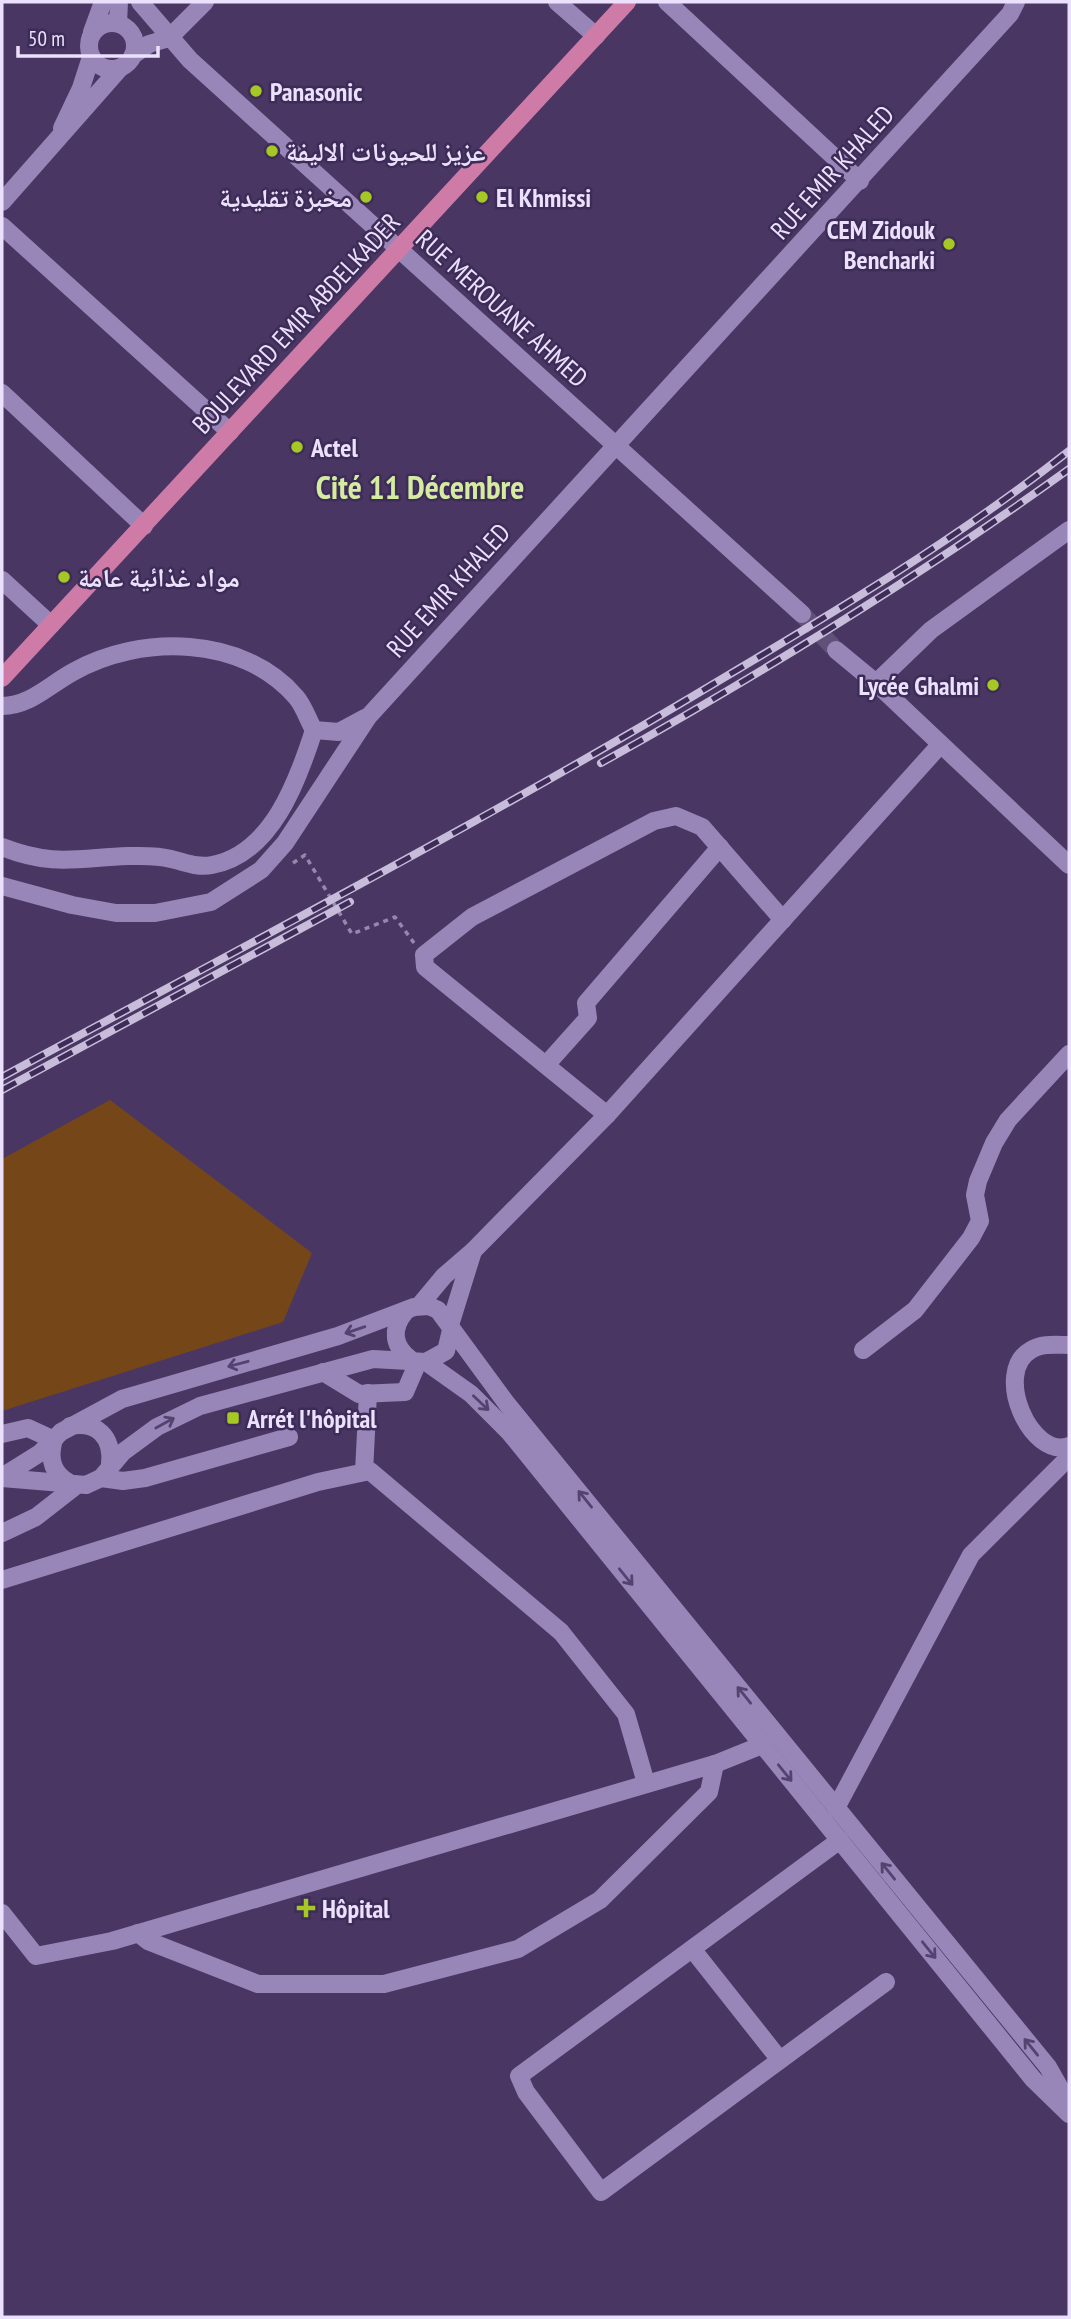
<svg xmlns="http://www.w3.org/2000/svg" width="1071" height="2319" viewBox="0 0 1071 2319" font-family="'PT Sans Narrow','Noto Naskh Arabic',sans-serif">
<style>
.park{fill:#754718}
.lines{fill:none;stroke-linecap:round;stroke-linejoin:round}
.minor-tunnel{stroke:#61507a;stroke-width:18;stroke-dasharray:18 9;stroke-linecap:butt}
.path{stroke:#9688ac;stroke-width:3.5;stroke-dasharray:5 5;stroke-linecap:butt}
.minor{stroke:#9986b8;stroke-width:18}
.major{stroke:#ce7ca7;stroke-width:18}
.rail-casing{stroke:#c8bcdb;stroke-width:8}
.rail{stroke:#3e2c58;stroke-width:5;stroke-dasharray:16;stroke-linecap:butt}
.oneway{stroke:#554270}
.poi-dot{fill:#a5c824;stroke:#3e2c58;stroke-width:2.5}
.labels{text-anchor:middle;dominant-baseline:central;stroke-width:5;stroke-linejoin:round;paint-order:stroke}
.poi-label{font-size:26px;font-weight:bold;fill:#ebe1fd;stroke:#3e2c58;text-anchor:start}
.street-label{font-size:26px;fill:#ebe1fd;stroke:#3e2c58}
.district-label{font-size:33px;font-weight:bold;fill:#d4eba0;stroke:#3e2c58}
</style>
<rect width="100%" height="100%" fill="#493663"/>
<path class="park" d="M110 1100 312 1253 283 1322 2 1411V1159Z"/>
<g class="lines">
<path class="minor-tunnel" d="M802 614 836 650"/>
<path class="path" d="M293 863 305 855 352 934 395 917 414 943"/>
<g class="minor">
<path d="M140 2 190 60 802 614"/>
<path d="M557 2 596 36"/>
<path d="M667 2 860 181"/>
<circle cx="112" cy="46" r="23"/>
<path d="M118 23 119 2"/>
<path d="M92 32 103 2"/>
<path d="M133 55 149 44 169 38 205 2"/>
<path d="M62 128 81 88 91 57"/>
<path d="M2 202 121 67"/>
<path d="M2 226 230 432"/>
<path d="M2 393 144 526"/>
<path d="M2 580 51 625"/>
<path d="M836 650 876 683 1069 865"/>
<path d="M876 683 931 630 1069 530"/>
<path d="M2 706C30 706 49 685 73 672 140 634 243 635 296 697 304 706 308 720 314 730L339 732 365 718"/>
<path d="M2 847C53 867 77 858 128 856 142 856 157 855 171 859 185 862 197 868 212 865 272 854 298 780 314 730"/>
<path d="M2 886 72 905 116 913H155L211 902 261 870 285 843 368 717 1010 14 1016 2"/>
<path d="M546 1065 588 1018 586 1003 720 847"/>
<path d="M607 1115 425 967 424 955 472 917 654 821 676 816 702 827 783 920"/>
<path d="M419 1306 444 1276 473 1251 607 1115 940 745"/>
<path d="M405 1312C391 1329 393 1346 410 1359"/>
<path d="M450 1325 473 1251"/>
<path d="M1069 1345C1057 1345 1042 1343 1031 1350 992 1372 1031 1460 1069 1446"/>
<path d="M863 1350 915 1310 971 1238 980 1221 975 1195 978 1181 994 1143 1008 1120 1069 1054"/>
<path d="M426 1362 471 1394 510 1433 1033 2079 1069 2114"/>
<path d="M323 1372 359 1394 405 1392 418 1362"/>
<path d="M70 1426C97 1421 113 1437 110 1464"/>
<path d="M2 1434 28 1428 54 1440"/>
<path d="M53 1443C49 1460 53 1473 68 1482"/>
<path d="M364 1472 368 1393"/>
<path d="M2 1477 40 1453 61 1432 122 1399 338 1336 414 1307 429 1306 438 1310 507 1404 1048 2067 1069 2104"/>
<path d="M2 1478 86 1485 101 1478 123 1452 157 1427 200 1406 373 1359 426 1362 446 1351 451 1330"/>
<path d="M101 1478 123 1481 145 1478 289 1437"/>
<path d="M2 1533 36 1517 77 1485"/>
<path d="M2 1580 318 1482 370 1471 561 1632 626 1714 646 1783"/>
<path d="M836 1808 971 1555 1069 1457"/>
<path d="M840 1840 519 2076 526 2092 601 2192 886 1982"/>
<path d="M2 1913 36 1956 112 1941 715 1764 762 1745"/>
<path d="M138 1933 148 1941 258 1984H384L518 1949 600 1900 709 1792 715 1764"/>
<path d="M693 1950 780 2060"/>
</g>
<path class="major" d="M2 678 627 2"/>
<g class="rail-casing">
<g id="rail">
<path d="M601 763C761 674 920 576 1069 469"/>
<path d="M2 1077C239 949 479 824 710 686 833 613 957 539 1069 451"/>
<path d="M2 1090 350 902"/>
</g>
</g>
<use href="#rail" class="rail"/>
</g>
<defs><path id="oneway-shaft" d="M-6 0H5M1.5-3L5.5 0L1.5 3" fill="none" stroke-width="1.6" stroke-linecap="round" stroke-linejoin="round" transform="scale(1.75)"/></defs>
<g class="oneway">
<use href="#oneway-shaft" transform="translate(355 1330) rotate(161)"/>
<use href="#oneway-shaft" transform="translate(238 1364) rotate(165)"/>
<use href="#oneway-shaft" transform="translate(481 1403) rotate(43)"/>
<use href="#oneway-shaft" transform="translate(165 1423) rotate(-29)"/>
<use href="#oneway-shaft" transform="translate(585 1499) rotate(-129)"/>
<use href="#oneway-shaft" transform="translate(626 1577) rotate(51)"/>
<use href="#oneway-shaft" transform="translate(744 1695) rotate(-129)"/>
<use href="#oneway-shaft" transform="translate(785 1773) rotate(51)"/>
<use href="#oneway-shaft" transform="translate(888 1871) rotate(-129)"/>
<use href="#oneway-shaft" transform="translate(929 1950) rotate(51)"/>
<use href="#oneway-shaft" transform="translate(1031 2047) rotate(-129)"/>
</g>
<g class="poi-dot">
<circle cx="256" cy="91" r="7"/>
<circle cx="272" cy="151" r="7"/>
<circle cx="366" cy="197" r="7"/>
<circle cx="482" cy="197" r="7"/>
<circle cx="949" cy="244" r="7"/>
<circle cx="297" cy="447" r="7"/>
<circle cx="64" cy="577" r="7"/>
<circle cx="993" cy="685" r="7"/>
<rect x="226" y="1411" width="14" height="14" rx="3.5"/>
<path d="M302.5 1897.5h7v7h7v7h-7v7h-7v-7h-7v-7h7z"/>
</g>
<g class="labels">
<g class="poi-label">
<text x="270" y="91">Panasonic</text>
<text x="286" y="151">عزيز للحيونات الاليفة</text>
<text x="352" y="197" text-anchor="end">مخبزة تقليدية</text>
<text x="496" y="197">El Khmissi</text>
<text x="935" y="229" text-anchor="end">CEM Zidouk<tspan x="935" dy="30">Bencharki</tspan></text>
<text x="311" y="447">Actel</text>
<text x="78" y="577">مواد غذائية عامة</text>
<text x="979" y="685" text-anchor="end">Lycée Ghalmi</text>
<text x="247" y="1418">Arrét l'hôpital</text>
<text x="322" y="1908">Hôpital</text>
</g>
<g class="street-label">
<text transform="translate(832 172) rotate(-48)">RUE EMIR KHALED</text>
<text transform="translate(502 308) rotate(42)">RUE MEROUANE AHMED</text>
<text transform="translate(296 323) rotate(-47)">BOULEVARD EMIR ABDELKADER</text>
<text transform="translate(448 590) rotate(-48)">RUE EMIR KHALED</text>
</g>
<g class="district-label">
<text x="420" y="486">Cité 11 Décembre</text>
</g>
</g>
<rect width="1071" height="2319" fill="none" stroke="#ebe1fd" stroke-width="7"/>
<path d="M18 46v10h140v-10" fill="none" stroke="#ebe1fd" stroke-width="3.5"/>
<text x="28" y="46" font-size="21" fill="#ebe1fd" stroke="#3e2c58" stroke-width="5" paint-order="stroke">50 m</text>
</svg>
